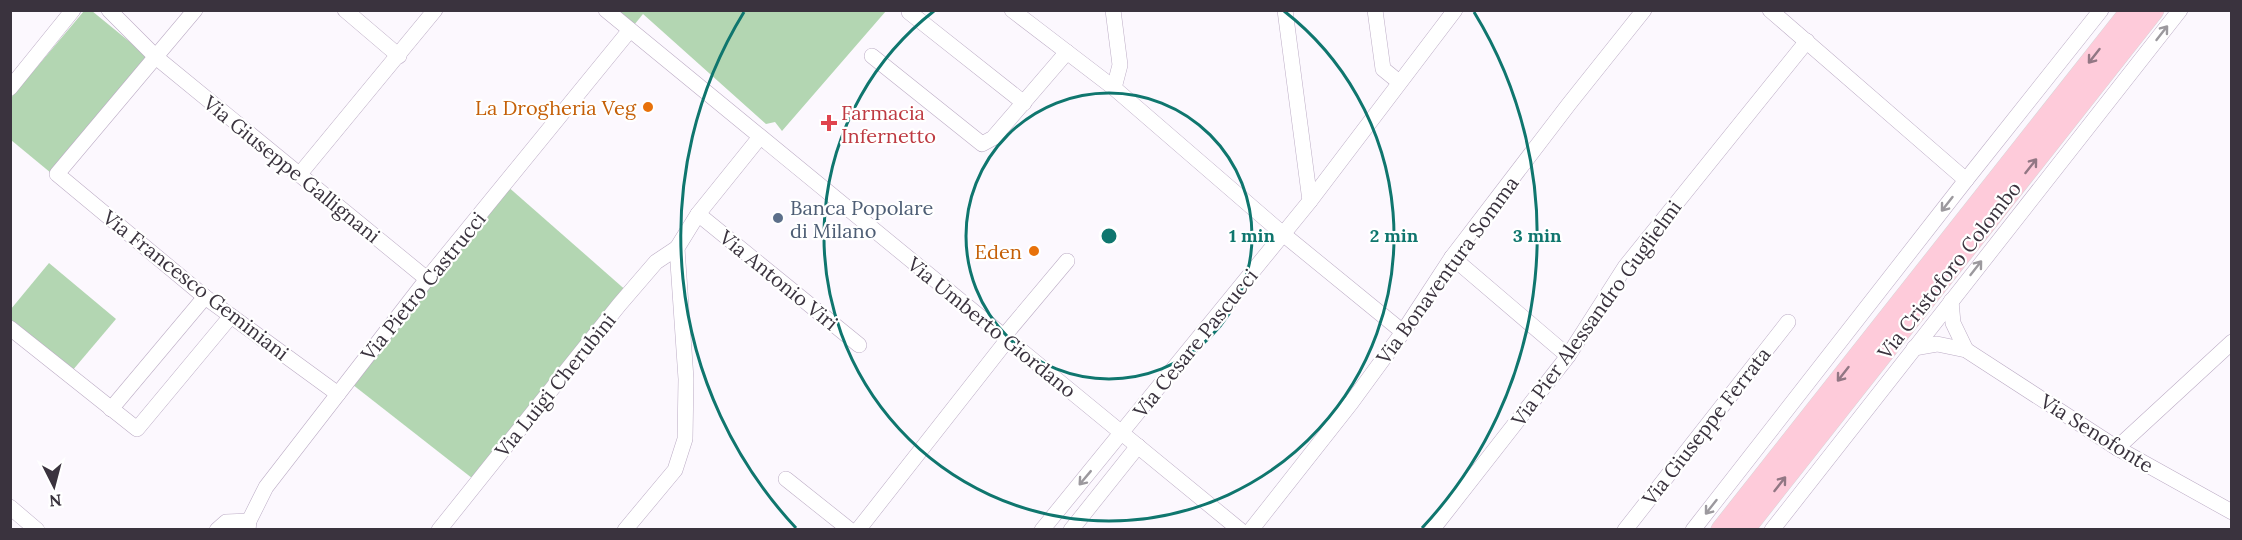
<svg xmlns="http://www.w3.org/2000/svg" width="2242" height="540" viewBox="0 0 2242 540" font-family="Lora,serif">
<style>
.green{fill:#b3d6b2}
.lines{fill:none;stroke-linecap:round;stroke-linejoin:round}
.minor-casing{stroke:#bcacc5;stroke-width:16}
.major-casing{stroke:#d8d6d8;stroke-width:21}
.minor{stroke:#fff;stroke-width:15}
.major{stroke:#fecbda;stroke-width:20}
.oneway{stroke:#9c999e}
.oneway2{stroke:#927784}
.ring{fill:none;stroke:#0f766e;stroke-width:3}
.food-dot{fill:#e8710a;stroke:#fff;stroke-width:2}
.health-dot{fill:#e0444e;stroke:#fff;stroke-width:2}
.service-dot{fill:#5c6f8a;stroke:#fff;stroke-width:2}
.labels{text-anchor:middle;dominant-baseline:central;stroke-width:4.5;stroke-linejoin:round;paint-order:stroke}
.food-label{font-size:20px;fill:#c56008;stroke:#fff;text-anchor:end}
.health-label{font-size:20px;fill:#be3a42;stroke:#fff;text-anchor:start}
.street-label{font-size:20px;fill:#3a333e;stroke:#fff}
.service-label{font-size:20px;fill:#4e5e75;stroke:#fff;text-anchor:start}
.centre{fill:#0f766e;stroke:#fff;stroke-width:3}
.ring-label{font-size:18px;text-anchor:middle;font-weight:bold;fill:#0f766e;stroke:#fff;stroke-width:4.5;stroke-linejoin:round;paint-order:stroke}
</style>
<rect width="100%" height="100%" fill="#fcf8fe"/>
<g class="green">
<path d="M84 11H92L147 56 51 173 11 140 10 99Z"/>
<path d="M607 11H886L782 131 775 122 766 124 643 14 630 30Z"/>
<path d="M505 184 629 293 477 482 348 381Z"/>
<path d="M49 263 116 319 72 371 11 320V309Z"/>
</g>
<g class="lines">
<g class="minor-casing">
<g id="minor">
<path d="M109 10 157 58 427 279"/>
<path d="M195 10 57 174 205 297 338 394"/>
<path d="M345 10 399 56"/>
<path d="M606 10 1240 530"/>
<path d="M1012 10 1114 88"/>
<path d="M1113 10 1120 65 1114 88 1283 234 1403 332"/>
<path d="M1285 10 1310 201"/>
<path d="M1375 10 1383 69 1399 82"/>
<path d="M1770 10 1966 180"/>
<path d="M909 12 1024 103"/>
<path d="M872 56 982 144 993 138 1067 52"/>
<path d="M10 88 73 10"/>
<path d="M299 175 435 10"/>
<path d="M698 214 859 345"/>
<path d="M1452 257 1568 356"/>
<path d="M1951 301 1953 323 1966 350"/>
<path d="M10 328 137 429 231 316"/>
<path d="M1004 336 1067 261"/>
<path d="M1914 348 1937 344 1966 350 2117 448 2232 512"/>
<path d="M111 409 205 297"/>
<path d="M2117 448 2232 342"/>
<path d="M786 479 850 530"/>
<path d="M10 507 37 530"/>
<path d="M217 530 226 522 249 521"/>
<path d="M248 530 249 521 266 487 338 394 427 279 630 30"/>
<path d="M439 530 619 305 656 262 677 248"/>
<path d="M625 530 675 470 685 439 686 379 677 248 698 214 760 137"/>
<path d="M858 530 1008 339"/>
<path d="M1042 530 1310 201 1455 10"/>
<path d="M1071 530 1138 446"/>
<path d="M1251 530 1351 403 1403 332 1452 257 1569 104 1644 10"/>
<path d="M1432 530 1568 356 1625 267 1807 41"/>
<path d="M1625 530 1788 322"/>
<path d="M1693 530 1966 180 2101 10"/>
<path d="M1772 530 2180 10"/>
</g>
</g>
<g class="major-casing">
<g id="major">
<path d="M1721 530 2131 10"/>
<path d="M1744 530 2154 10"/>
</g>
</g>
<use href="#minor" class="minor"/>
<use href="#major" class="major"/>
</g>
<defs><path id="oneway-shaft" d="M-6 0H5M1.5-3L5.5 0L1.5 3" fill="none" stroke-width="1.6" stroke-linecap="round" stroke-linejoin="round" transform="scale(1.5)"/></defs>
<g class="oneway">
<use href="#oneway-shaft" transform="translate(2162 33) rotate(-52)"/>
<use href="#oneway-shaft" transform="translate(1947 204) rotate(128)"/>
<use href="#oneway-shaft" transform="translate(1976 268) rotate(-52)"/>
<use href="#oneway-shaft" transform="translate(1085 478) rotate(130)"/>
<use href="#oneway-shaft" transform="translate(1711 507) rotate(128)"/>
</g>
<g class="oneway2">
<use href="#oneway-shaft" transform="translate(2094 56) rotate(128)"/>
<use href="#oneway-shaft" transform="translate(2031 166) rotate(-52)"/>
<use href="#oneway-shaft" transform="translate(1843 374) rotate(128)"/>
<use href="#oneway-shaft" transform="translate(1780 484) rotate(-52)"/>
</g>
<g class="ring">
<circle cx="1109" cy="236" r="143"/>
<path d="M1284 11A285 285 0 1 1 934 11"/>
<path d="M796 528A428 428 0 0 1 744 12M1474 12A428 428 0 0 1 1422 528"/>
</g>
<g class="food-dot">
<circle cx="648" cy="107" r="6"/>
<circle cx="1034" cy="251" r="6"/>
</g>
<path class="health-dot" d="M826 114h6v6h6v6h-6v6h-6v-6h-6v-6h6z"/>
<circle class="service-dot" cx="778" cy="218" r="6"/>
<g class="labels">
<g class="food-label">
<text x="636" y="107">La Drogheria Veg</text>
<text x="1022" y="251">Eden</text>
</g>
<g class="health-label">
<text x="841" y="112">Farmacia<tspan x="841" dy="23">Infernetto</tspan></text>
</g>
<g class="street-label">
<text transform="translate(292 169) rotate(39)">Via Giuseppe Gallignani</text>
<text transform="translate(1447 270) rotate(-54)">Via Bonaventura Somma</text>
<text transform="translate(1949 270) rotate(-52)">Via Cristoforo Colombo</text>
<text transform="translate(779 280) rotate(39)">Via Antonio Viri</text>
<text transform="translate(196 285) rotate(38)">Via Francesco Geminiani</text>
<text transform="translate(423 286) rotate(-51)">Via Pietro Castrucci</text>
<text transform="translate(1596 313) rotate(-54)">Via Pier Alessandro Guglielmi</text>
<text transform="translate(992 327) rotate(39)">Via Umberto Giordano</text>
<text transform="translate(1195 343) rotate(-51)">Via Cesare Pascucci</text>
<text transform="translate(555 385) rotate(-51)">Via Luigi Cherubini</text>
<text transform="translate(1706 426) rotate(-52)">Via Giuseppe Ferrata</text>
<text transform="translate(2097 433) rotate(32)">Via Senofonte</text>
</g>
<g class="service-label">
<text x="790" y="207">Banca Popolare<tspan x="790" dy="23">di Milano</tspan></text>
</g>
</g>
<circle cx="1109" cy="236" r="9" class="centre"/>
<g class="ring-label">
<text x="1252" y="242">1 min</text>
<text x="1394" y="242">2 min</text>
<text x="1537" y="242">3 min</text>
</g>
<rect width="2242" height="540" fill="none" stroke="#3a333e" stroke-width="24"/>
<g transform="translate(54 486) rotate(174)" stroke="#ffffff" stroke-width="4.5" paint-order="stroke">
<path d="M0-4.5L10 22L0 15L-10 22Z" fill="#3a333e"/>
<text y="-9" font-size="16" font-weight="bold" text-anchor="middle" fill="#3a333e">N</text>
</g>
</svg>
